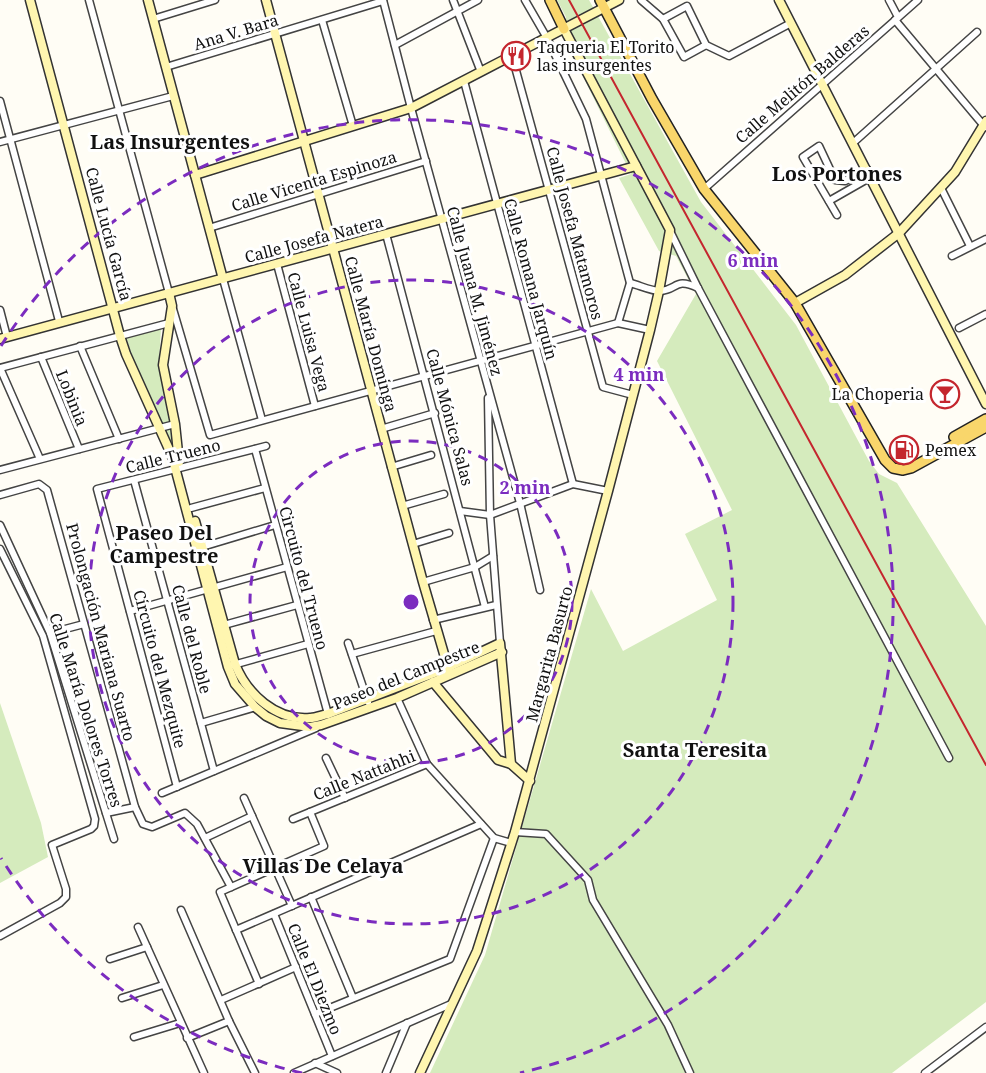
<svg xmlns="http://www.w3.org/2000/svg" width="986" height="1073" viewBox="0 0 986 1073" font-family="'Noto Serif',serif">
<style>
.green{fill:#d5ebbd}
.lines{fill:none;stroke-linecap:round;stroke-linejoin:round}
.street-casing{stroke:#444;stroke-width:9}
.secondary-casing{stroke:#333;stroke-width:11}
.primary-casing{stroke:#222;stroke-width:12}
.street{stroke:#fff;stroke-width:6}
.secondary{stroke:#fff6b0;stroke-width:8}
.primary{stroke:#f9d66b;stroke-width:9}
.rail{stroke:#c4262e;stroke-width:2}
.ring{fill:none;stroke:#7b2cbf;stroke-width:3;stroke-dasharray:10 8}
.labels{text-anchor:middle;dominant-baseline:central;stroke-width:6;stroke-linejoin:round;paint-order:stroke}
.street-label{font-size:16px;fill:#111;stroke:#fff}
.poi-label{font-size:16px;fill:#111;stroke:#fff;text-anchor:start}
.quarter-label{font-size:20px;font-weight:bold;fill:#111;stroke:#fff}
.centre{fill:#7b2cbf;stroke:#fff;stroke-width:3}
.ring-label{font-size:18px;text-anchor:middle;font-weight:bold;fill:#7b2cbf;stroke:#fff;stroke-width:6;stroke-linejoin:round;paint-order:stroke}
</style>
<rect width="100%" height="100%" fill="#fffdf5"/>
<g class="green">
<path d="M557 0H589L701 202 796 325 869 461 879 474 897 483 986 626V1002L892 1073H430L485 955 591 589 623 651 717 600 685 534 732 510 657 361 696 294 676 256 659 251 619 178 631 174 564 38 566 17Z"/>
<path d="M161 329 159 362 172 417 173 451 135 364 126 337Z"/>
<path d="M0 703 41 823 48 857 0 883Z"/>
</g>
<g class="lines">
<g class="street-casing">
<g id="street">
<path d="M89 0 169 293"/>
<path d="M383 0 411 108 520 503 540 590"/>
<path d="M453 0 481 72"/>
<path d="M525 0 547 38 586 119 630 283 618 323"/>
<path d="M641 0 663 19 684 57 706 45"/>
<path d="M889 0 898 17"/>
<path d="M153 19 215 0"/>
<path d="M663 19 687 6 706 45 729 56 791 23"/>
<path d="M322 20 353 126"/>
<path d="M895 20 985 127"/>
<path d="M395 45 478 0"/>
<path d="M512 56 603 387 633 395"/>
<path d="M166 67 383 1"/>
<path d="M464 81 573 484"/>
<path d="M0 101 59 321"/>
<path d="M0 142 173 96"/>
<path d="M853 143 977 32"/>
<path d="M941 188 970 246"/>
<path d="M704 189 918 0"/>
<path d="M829 201 871 177"/>
<path d="M837 215 803 157 819 146 835 180 845 181 867 169"/>
<path d="M209 228 426 161"/>
<path d="M670 231 698 288 949 758"/>
<path d="M386 234 485 607"/>
<path d="M952 256 986 239"/>
<path d="M277 264 315 406"/>
<path d="M223 279 262 420"/>
<path d="M630 283C639 285 651 291 660 291 678 290 674 277 698 288"/>
<path d="M173 309 210 435 618 323 650 330"/>
<path d="M0 310 7 337"/>
<path d="M959 328 986 314"/>
<path d="M80 346 119 439"/>
<path d="M41 357 79 449"/>
<path d="M0 368 169 323"/>
<path d="M0 368 40 459"/>
<path d="M488 398 490 515 500 643"/>
<path d="M381 429 435 413"/>
<path d="M255 449 328 714"/>
<path d="M391 467 431 455"/>
<path d="M0 470 175 424"/>
<path d="M134 480 214 771"/>
<path d="M0 495 39 484 47 490 135 807 143 824 152 827 185 813 197 824 231 887"/>
<path d="M402 506 444 494"/>
<path d="M191 508 265 488"/>
<path d="M460 511 490 515 573 484 608 491"/>
<path d="M0 525 50 633 114 839"/>
<path d="M413 544 449 533"/>
<path d="M202 547 275 525"/>
<path d="M0 549 43 636 95 819 94 826 91 829 52 845 66 889V897L60 903 0 936"/>
<path d="M423 582 475 567 493 556"/>
<path d="M130 611 287 567"/>
<path d="M433 620 496 605"/>
<path d="M224 625 297 605"/>
<path d="M50 633 84 624"/>
<path d="M348 643 368 702"/>
<path d="M352 654 436 631"/>
<path d="M233 665 308 644"/>
<path d="M397 698 427 764 494 838 511 843"/>
<path d="M201 723 256 707"/>
<path d="M326 758 345 798"/>
<path d="M177 787 97 489 266 446"/>
<path d="M162 793 316 728"/>
<path d="M244 798 292 906"/>
<path d="M106 813 135 807"/>
<path d="M293 819 427 764"/>
<path d="M515 832 546 834 588 880 593 900 668 1025 690 1073"/>
<path d="M205 838 252 816"/>
<path d="M311 897 353 998"/>
<path d="M181 910 229 1021 255 1073"/>
<path d="M274 914 332 1056"/>
<path d="M138 927 204 1073"/>
<path d="M236 930 481 824"/>
<path d="M110 959 147 947"/>
<path d="M259 984 220 892 324 846 310 812"/>
<path d="M122 998 163 985"/>
<path d="M221 1000 296 967"/>
<path d="M315 1014 450 959 494 838"/>
<path d="M134 1037 180 1023"/>
<path d="M187 1038 229 1021"/>
<path d="M315 1063 337 1073"/>
<path d="M294 1073 451 1004"/>
<path d="M386 1073 407 1023"/>
<path d="M925 1073 986 1027"/>
</g>
</g>
<g class="secondary-casing">
<g id="secondary">
<path d="M30 0 120 336 126 354 172 456 228 667 235 684 255 707 266 716 280 723 310 727 321 725 397 698 502 652"/>
<path d="M148 0 223 279"/>
<path d="M266 0 423 582 449 671"/>
<path d="M779 0 986 404"/>
<path d="M195 175 411 108 619 0"/>
<path d="M169 293 172 306 163 365 175 424 179 462"/>
<path d="M795 303 845 275 899 233 955 172 986 121"/>
<path d="M0 339 636 166"/>
<path d="M195 521 235 664C247 694 276 721 310 718 316 718 322 715 328 714L447 668 500 643 511 764 530 781"/>
<path d="M433 682 498 760 511 764"/>
<path d="M420 1073 477 951 515 832 608 491 650 330 659 291 670 230 564 29"/>
</g>
</g>
<g class="primary-casing">
<g id="primary">
<path d="M550 0 564 29"/>
<path d="M600 0 652 99 704 189 795 303 885 460 893 468 903 470 911 468 986 427"/>
<path d="M954 437 986 419"/>
</g>
</g>
<use href="#street" class="street"/>
<use href="#secondary" class="secondary"/>
<use href="#primary" class="primary"/>
<path class="rail" d="M569 0 986 765"/>
</g>
<g class="ring">
<circle cx="411" cy="602" r="161"/>
<circle cx="411" cy="602" r="322"/>
<path d="M302 1073A483 483 0 0 1 1 858M1 346A483 483 0 1 1 520 1073"/>
</g>
<defs>
<g id="restaurant-ring" transform="scale(1.5)"><circle r="9.5" fill="#fff" stroke="#c4262e" stroke-width="1.5"/><path d="M-5-6h1v4h1v-4h1v4h1v-4h1v5L-1.5 .5V6h-2V.5L-5-1ZM5-6V6H3V1.5H1.5Q1.5-4 5-6Z" fill="#c4262e"/></g>
<g id="bar-ring" transform="scale(1.5)"><circle r="9.5" fill="#fff" stroke="#c4262e" stroke-width="1.5"/><path d="M-6-5H6L.8 .8V4.5H3.5V6h-7V4.5H-.8V.8Z" fill="#c4262e"/></g>
<g id="fuel-ring" transform="scale(1.5)"><circle r="9.5" fill="#fff" stroke="#c4262e" stroke-width="1.5"/><path d="M-5.5-6h7V0h2V4h1.3V-2.5L3-4.5l.8-.8L6-3V5H2.5V1h-1V6h-7ZM-4.2-4.7v3.2H.2V-4.7Z" fill="#c4262e"/></g>
</defs>
<g fill-rule="evenodd">
<use href="#restaurant-ring" x="516" y="56"/>
<use href="#bar-ring" x="945" y="394"/>
<use href="#fuel-ring" x="904" y="450"/>
</g>
<g class="labels">
<g class="street-label">
<text transform="translate(236 32) rotate(-17)">Ana V. Bara</text>
<text transform="translate(802 84) rotate(-41)">Calle Melitón Balderas</text>
<text transform="translate(314 181) rotate(-17)">Calle Vicenta Espinoza</text>
<text transform="translate(575 233) rotate(75)">Calle Josefa Matamoros</text>
<text transform="translate(109 234) rotate(75)">Calle Lucía García</text>
<text transform="translate(314 239) rotate(-15)">Calle Josefa Natera</text>
<text transform="translate(531 279) rotate(75)">Calle Romana Jarquín</text>
<text transform="translate(475 291) rotate(75)">Calle Juana M. Jiménez</text>
<text transform="translate(309 332) rotate(75)">Calle Luisa Vega</text>
<text transform="translate(371 334) rotate(75)">Calle María Dominga</text>
<text transform="translate(72 398) rotate(68)">Lobinia</text>
<text transform="translate(450 417) rotate(75)">Calle Mónica Salas</text>
<text transform="translate(173 456) rotate(-14)">Calle Trueno</text>
<text transform="translate(304 578) rotate(75)">Circuito del Trueno</text>
<text transform="translate(101 632) rotate(75)">Prolongación Mariana Suarto</text>
<text transform="translate(192 639) rotate(75)">Calle del Roble</text>
<text transform="translate(549 654) rotate(-75)">Margarita Basurto</text>
<text transform="translate(160 669) rotate(75)">Circuito del Mezquite</text>
<text transform="translate(406 675) rotate(-22)">Paseo del Campestre</text>
<text transform="translate(86 710) rotate(72)">Calle María Dolores Torres</text>
<text transform="translate(364 775) rotate(-22)">Calle Nattahhi</text>
<text transform="translate(315 979) rotate(68)">Calle El Diezmo</text>
</g>
<g class="poi-label">
<text x="537" y="47">Taqueria El Torito<tspan x="537" dy="18">las insurgentes</tspan></text>
<text x="924" y="394" text-anchor="end">La Choperia</text>
<text x="925" y="450">Pemex</text>
</g>
<g class="quarter-label">
<text x="170" y="141">Las Insurgentes</text>
<text x="837" y="173">Los Portones</text>
<text x="164" y="532">Paseo Del<tspan x="164" dy="23">Campestre</tspan></text>
<text x="695" y="749">Santa Teresita</text>
<text x="323" y="865">Villas De Celaya</text>
</g>
</g>
<circle cx="411" cy="602" r="9" class="centre"/>
<g class="ring-label">
<text x="753" y="267">6 min</text>
<text x="639" y="381">4 min</text>
<text x="525" y="494">2 min</text>
</g>
</svg>
